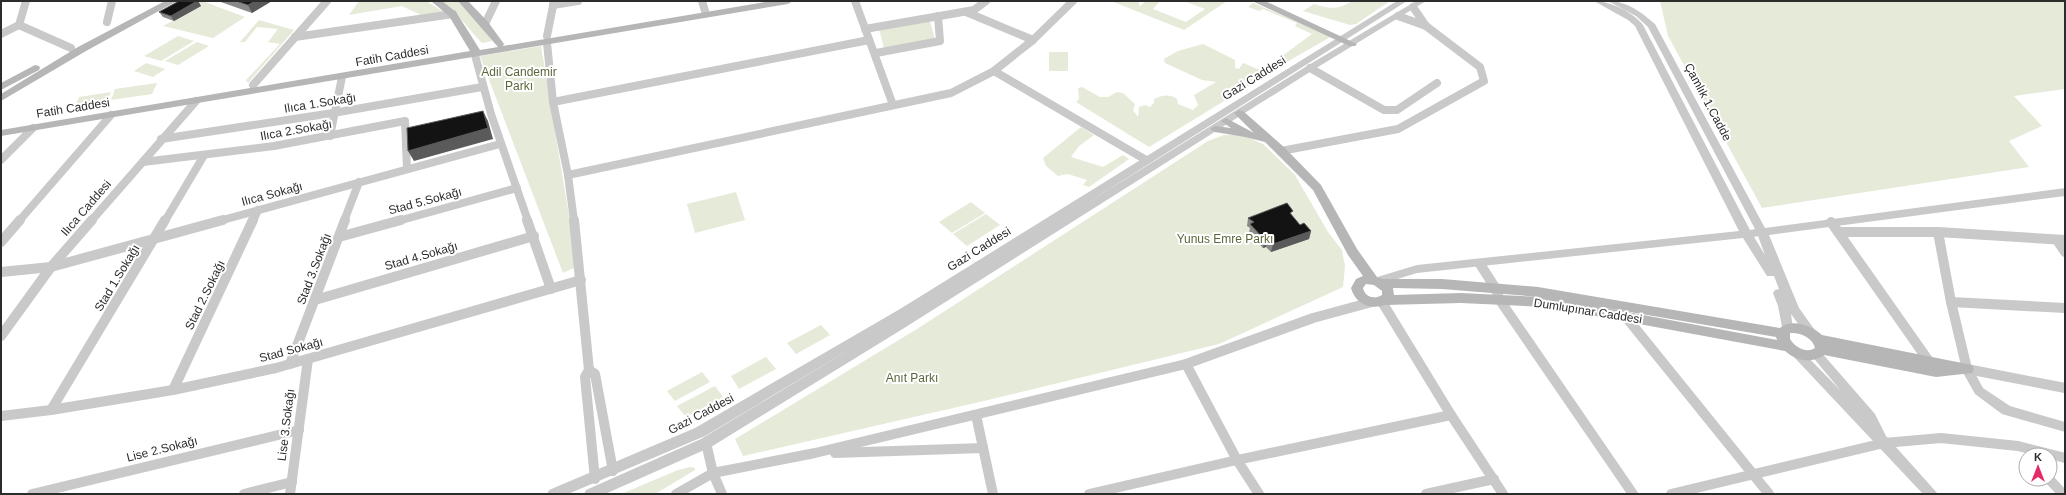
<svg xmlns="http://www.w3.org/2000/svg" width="2066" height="495" viewBox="0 0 2066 495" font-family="Arial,sans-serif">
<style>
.green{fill:#e6ead9}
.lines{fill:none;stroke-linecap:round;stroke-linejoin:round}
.minor-far1{stroke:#c9c9c9;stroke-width:8}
.minor{stroke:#c9c9c9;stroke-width:10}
.tertiary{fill:#c9c9c9;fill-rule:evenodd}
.secondary{fill:#b6b6b6;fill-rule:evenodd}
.wall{fill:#898989}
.shaded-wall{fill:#5a5a5a}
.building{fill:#131313;stroke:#5a5a5a}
.labels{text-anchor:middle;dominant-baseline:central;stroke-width:4;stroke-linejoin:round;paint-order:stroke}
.street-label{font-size:12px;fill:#2c2c2c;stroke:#fff}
.park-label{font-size:12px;fill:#5a673a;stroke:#fff}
</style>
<rect width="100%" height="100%" fill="#fff"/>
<g class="green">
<path d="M192 1H202L245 17 213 38 163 26 202 5Z"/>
<path d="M359 1H426L444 12 421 15 402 6 349 15Z"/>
<path d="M441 1H458L488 32 492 41 482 43C468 29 458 12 441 1Z"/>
<path d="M1111 1H1138L1140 6 1146 1H1160L1153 9 1186 22 1205 9 1184 1H1227L1184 30Z"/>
<path d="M1352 1H1390L1356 24 1350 25 1303 11 1314 4C1329 9 1338 10 1352 1Z"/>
<path d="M1660 1H2065V89L2014 96 2042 126 2009 141 2029 167 1762 208 1668 36Z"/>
<path d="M1253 3 1332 36 1268 73 1262 71 1265 76 1149 147 1076 102 1079 99 1078 88 1082 87 1100 97H1108L1117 92 1123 93 1135 104 1133 110 1138 117 1139 107 1145 105 1150 107 1154 103V99C1162 95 1170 94 1177 99L1178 104 1193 110 1198 105 1194 95 1216 82 1202 80 1165 63 1164 59 1178 51 1203 44 1235 60V68L1239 69 1243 63 1262 71 1312 34 1295 26 1297 23 1263 9 1259 11 1248 7Z"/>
<path d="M259 20 294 30 248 83 246 80 280 44 268 42 278 29 257 27 245 42H240Z"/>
<path d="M930 21 935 40 884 48 879 29Z"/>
<path d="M178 36 194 41 161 61 144 56Z"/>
<path d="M197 42 209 46 178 65 165 61Z"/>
<path d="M541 46 574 246 576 267 563 273 480 56Z"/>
<rect x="1049" y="52" width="19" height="19"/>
<path d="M146 63 165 69 153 77 134 71Z"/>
<path d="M157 83 152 94 111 100 115 89Z"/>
<path d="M111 92 107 102 75 107 79 97Z"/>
<path d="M1081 127 1094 135 1079 146 1071 157 1103 167 1123 155 1129 159 1089 187 1083 185 1087 180 1068 174 1058 176 1046 166 1043 158Z"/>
<path d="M1224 135H1242L1263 144 1295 175 1328 232 1342 250 1345 266 1343 287 1219 344 988 400 743 456 735 439 917 329 1208 141Z"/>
<path d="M736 192 745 220 695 233 687 204Z"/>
<path d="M971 202 985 213 952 233 939 222Z"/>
<path d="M986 214 1000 225 967 246 953 234Z"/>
<path d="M821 325 830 335 796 354 787 343Z"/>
<path d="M766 357 776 369 739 389 731 376Z"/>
<path d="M702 372 710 382 675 401 667 391Z"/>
<path d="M715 386 723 397 686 417 677 406Z"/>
<path d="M690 467 695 468V470L655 494H621L678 470Z"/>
</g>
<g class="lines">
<g class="minor-far1">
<path d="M26 1 19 25 71 48"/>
<path d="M702 1 705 11"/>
<path d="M855 1 893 105"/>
<path d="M553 5 578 1"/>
<path d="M966 12 1033 40"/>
<path d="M1398 16 1426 26"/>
<path d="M107 22 112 1"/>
<path d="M485 24 496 1"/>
<path d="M865 29 974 10 986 1"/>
<path d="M1 34 19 25"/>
<path d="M547 36 554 1"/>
<path d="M295 37 453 14"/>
<path d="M547 43 553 102 568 175 574 221"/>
<path d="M876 53 940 41 938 16"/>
<path d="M475 55 491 114 528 221"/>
<path d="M1310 68 1384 110H1397L1437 83"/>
<path d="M994 71 1146 160"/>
<path d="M253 85 327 1"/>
<path d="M553 102 869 40"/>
<path d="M330 136 342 77"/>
<path d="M161 139 333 113 482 87"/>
<path d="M1281 151 1398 129 1484 81 1480 67 1426 26 1413 7"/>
<path d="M1 160 33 128"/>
<path d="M143 162 274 146 405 121 407 169"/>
<path d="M568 175 951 93 994 71 1033 40 1073 1"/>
<path d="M19 221 111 115"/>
<path d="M91 221 196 101"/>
<path d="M165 221 203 157"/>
<path d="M219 221 500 144"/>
<path d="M253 221 258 210"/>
<path d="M344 221 359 182"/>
<path d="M398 221 517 188"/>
</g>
<g class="minor">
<path d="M527 220 551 289"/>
<path d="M574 220 589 370"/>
<path d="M1831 222 1928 360"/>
<path d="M1838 232H1938L2065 240"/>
<path d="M1938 232 1951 302 1967 369 2065 388"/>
<path d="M339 237 401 220"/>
<path d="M2057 240 2065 252"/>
<path d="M1 242 20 220"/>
<path d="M1480 264 1496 289 1499 299 1633 494"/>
<path d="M1 272 51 267 223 220"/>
<path d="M315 300 534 236"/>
<path d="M1382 302 1451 415 1503 494"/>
<path d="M1951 302 2065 308"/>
<path d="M1626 317 1769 494"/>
<path d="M1 336 51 267 92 220"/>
<path d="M290 364 345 220"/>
<path d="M1186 364 1237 460 1259 494"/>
<path d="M173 390 253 220"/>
<path d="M51 410 165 220"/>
<path d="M976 415 993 494"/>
<path d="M1 416 51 410 173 390 276 368 581 280"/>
<path d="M706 443 713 473 722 494"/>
<path d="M835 453 983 448"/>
<path d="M595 479 585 377 589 370 595 374 613 471"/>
<path d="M2049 479 2063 494"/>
<path d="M32 494 299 430"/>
<path d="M244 494 292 482"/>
<path d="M290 494 308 359"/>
<path d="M676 494 713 473 815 453 1186 364 1313 318 1372 302"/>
<path d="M1089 494 1237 460 1451 415"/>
<path d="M1426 494 1494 479"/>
<path d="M1671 494 1884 443 1941 438 2018 446 2065 458"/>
</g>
<g class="tertiary">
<path d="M1397 1H1407L1084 205 1307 66 1416 1H1426L1313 70 901 330 711 447 605 494H584L586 490 701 439 867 339 705 436 568 494H547L549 490 695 428 900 309Z"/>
<path d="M1594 1C1610 1 1633 12 1643 25L1750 230 1755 229 1648 27 1636 16 1608 1C1627 1 1641 12 1655 24L1765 228 2065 188V196L1769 235 1799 308 1817 333 1815 336H1807L1791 314 1793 329 1791 332H1783L1778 306 1773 293 1775 290 1779 289 1774 276H1767L1743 238 1417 273 1378 285 1374 284 1372 281 1374 278 1417 265 1739 231 1635 26 1628 20ZM1758 236 1765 255 1754 237Z"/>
<path d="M1797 348 1801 350 1841 391 1811 355 1813 352H1821L1875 414 1886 436 1938 494H1923L1793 356 1791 353 1793 350Z"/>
<path d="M1967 364 1971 366 1983 388 2010 406 2065 422V432L2002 414 1975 394 1961 369 1963 366Z"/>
</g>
<g class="secondary">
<path d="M165 1H177L86 51 1 101V94L78 47Z"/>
<path d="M431 1H442L456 12 480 50 498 47 458 1H468L488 22 504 44 503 46 771 1H793L788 4 1 136V130L470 51 449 16Z"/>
<path d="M1252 1H1265L1357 44 1355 46H1349Z"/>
<path d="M35 65 39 66 40 68 39 70 1 90V83Z"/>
<path d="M1239 110 1243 111 1285 148 1321 185 1357 249 1377 277 1383 279H1442L1538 287 1780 328C1792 318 1812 326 1822 335L1972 365 1974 369 1972 373 1936 377 1824 355C1812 364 1796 361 1785 351L1547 307 1461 303 1385 305C1370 310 1355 304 1351 288L1356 279 1363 276 1348 255 1313 190 1265 142 1245 137 1215 132 1210 129 1215 126 1231 128 1221 121 1226 118 1254 133 1234 113ZM1366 284 1374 285 1382 291V295C1374 300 1365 297 1363 288ZM1393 288 1442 289 1541 297 1461 293 1394 295ZM1595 306 1776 337 1777 340ZM1790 333C1800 332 1813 338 1815 348 1806 354 1795 347 1790 339Z"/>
</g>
</g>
<g class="wall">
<path d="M179 1H198L201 6 174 21 163 17 159 12Z"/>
<path d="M218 1H272L252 13Z"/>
<path d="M1292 216 1300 225 1311 231 1309 239 1271 252 1266 247 1263 248 1249 233 1250 228 1247 226 1248 218Z"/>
</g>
<g class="shaded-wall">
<path d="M197 1H198L201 6 174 21 171 16Z"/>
<path d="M255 1H272L252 13 248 5Z"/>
<path d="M483 111 488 121 493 139 414 161 408 151Z"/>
<path d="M1311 231 1309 239 1271 252 1273 244Z"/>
<path d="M1267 238 1266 247 1263 248 1265 240Z"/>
</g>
<g class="building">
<path d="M179 1H197L171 16 159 12Z"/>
<path d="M236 1H255L248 5Z"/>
<path d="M483 111 488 128 408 151 407 128Z"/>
<path d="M1287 203 1293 211 1290 213 1300 225 1304 223 1311 231 1273 244 1267 238 1265 240 1250 224 1254 222 1248 218Z"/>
</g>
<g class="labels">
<g class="street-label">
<text transform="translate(392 56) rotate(-10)">Fatih Caddesi</text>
<text transform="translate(1254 78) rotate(-32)">Gazi Caddesi</text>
<text transform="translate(1708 102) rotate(62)">Çamlık 1.Cadde</text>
<text transform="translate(320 103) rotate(-9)">Ilıca 1.Sokağı</text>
<text transform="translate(73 108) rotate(-9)">Fatih Caddesi</text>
<text transform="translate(296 130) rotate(-10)">Ilıca 2.Sokağı</text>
<text transform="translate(272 194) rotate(-15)">Ilıca Sokağı</text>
<text transform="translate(425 201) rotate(-15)">Stad 5.Sokağı</text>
<text transform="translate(86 208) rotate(-49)">Ilıca Caddesi</text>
<text transform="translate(979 249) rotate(-32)">Gazi Caddesi</text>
<text transform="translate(421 256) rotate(-16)">Stad 4.Sokağı</text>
<text transform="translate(314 269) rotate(-69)">Stad 3.Sokağı</text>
<text transform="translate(117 278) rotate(-59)">Stad 1.Sokağı</text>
<text transform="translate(205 295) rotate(-64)">Stad 2.Sokağı</text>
<text transform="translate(1588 311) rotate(9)">Dumlupınar Caddesi</text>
<text transform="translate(291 350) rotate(-15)">Stad Sokağı</text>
<text transform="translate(701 414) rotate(-28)">Gazi Caddesi</text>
<text transform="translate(286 425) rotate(-83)">Lise 3.Sokağı</text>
<text transform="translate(162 449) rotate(-14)">Lise 2.Sokağı</text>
</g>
<g class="park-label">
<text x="519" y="72">Adil Candemir<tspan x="519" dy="14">Parkı</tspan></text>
<text x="1225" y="239">Yunus Emre Parkı</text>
<text x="912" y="378">Anıt Parkı</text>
</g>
</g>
<rect width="2066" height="495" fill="none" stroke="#2c2c2c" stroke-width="4"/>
<g transform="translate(2038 467)"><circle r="19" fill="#ffffff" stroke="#ababab"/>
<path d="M0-3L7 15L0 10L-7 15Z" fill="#e52b67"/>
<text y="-6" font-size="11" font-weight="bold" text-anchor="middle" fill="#2c2c2c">K</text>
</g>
</svg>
